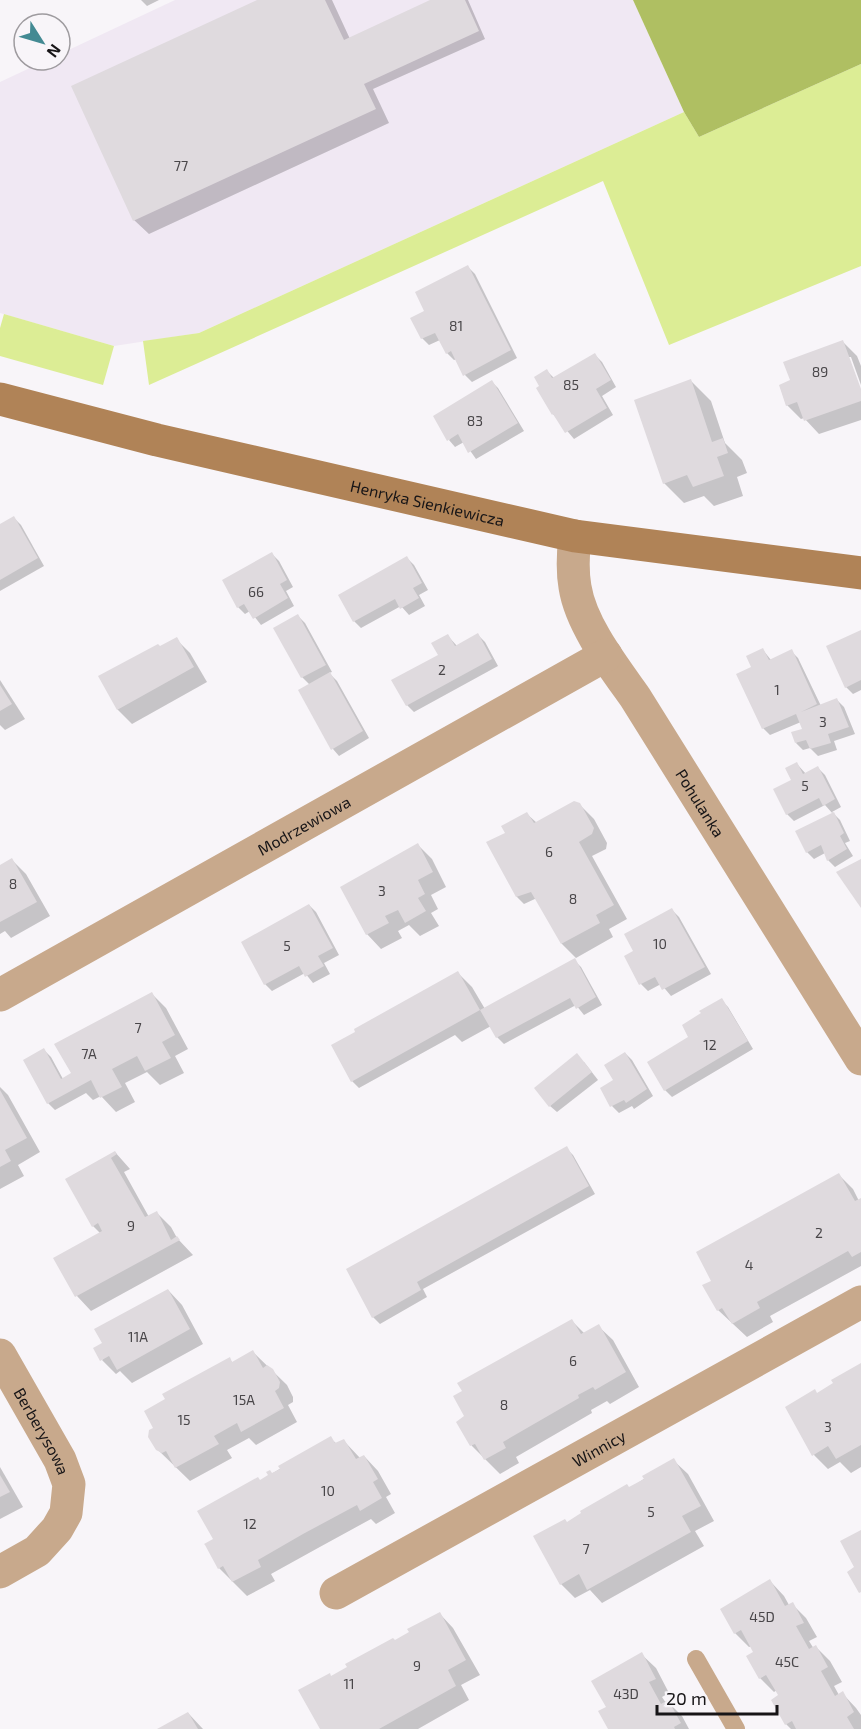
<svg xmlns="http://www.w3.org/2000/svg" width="861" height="1729" viewBox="0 0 861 1729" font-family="'Exo 2',sans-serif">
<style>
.built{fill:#f0e8f3}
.green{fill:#dced95}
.forest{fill:#afbf62}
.shadow{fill:#0003}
.building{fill:#dfdade}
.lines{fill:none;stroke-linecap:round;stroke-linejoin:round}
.lane{stroke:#c8a98c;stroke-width:18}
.street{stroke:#c8a98c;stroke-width:33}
.secondary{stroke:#b08357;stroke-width:33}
.labels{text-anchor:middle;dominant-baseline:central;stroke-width:4.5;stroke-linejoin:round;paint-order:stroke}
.number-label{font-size:14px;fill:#494649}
.street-label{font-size:16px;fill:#171517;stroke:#f8f5f9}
</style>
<rect width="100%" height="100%" fill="#f8f5f9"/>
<path class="built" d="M175 0H633L684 112 199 333 114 346 0 313V82L47 60H60V54Z"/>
<g class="green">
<path d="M861 64V266L669 345 603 181 149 385 143 341 199 333 684 112 699 137Z"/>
<path d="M4 314 114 346 103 385 0 356V328Z"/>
</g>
<path class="forest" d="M633 0H861V64L699 137 684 112Z"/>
<g class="shadow">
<path d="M141 0H159L147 6Z"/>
<path d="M260 0H332L350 39 433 0H468L485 39 373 89 389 123 149 234 134 220Z"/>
<path d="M468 267 475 274 517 358 472 382 465 375 457 359 454 360 447 353 440 340 429 345 422 338 426 312Z"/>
<path d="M843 342 857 356 861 366V385L851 357H848L861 394V420L819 434 804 418 801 419 787 405 792 381Z"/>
<path d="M595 355 602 362 616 387 602 396 613 415 574 439 553 414 547 371 554 378Z"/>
<path d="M491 381 498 388 524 431 476 459 464 442 455 447 449 440Z"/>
<path d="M691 381 711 401 725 443 742 460 747 473 737 477 743 496 714 506 704 496 684 503 664 483Z"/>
<path d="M14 518 21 525 44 566 0 591V526Z"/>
<path d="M272 554 279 561 293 587 286 591 294 606 261 625 250 611 245 614 238 607Z"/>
<path d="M407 558 414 565 428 590 419 595 425 606 409 615 401 606 361 628 354 621Z"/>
<path d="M298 616 305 623 332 672 329 673 337 681 369 738 339 756 333 749 310 685 302 677Z"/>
<path d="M861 632V690L853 694 846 687Z"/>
<path d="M478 635 485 642 498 666 414 712 407 705 440 656 448 636 457 646Z"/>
<path d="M176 639 190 653 207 682 132 724 118 710 100 677Z"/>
<path d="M763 650 771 660 791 651 798 658 821 706 837 700 844 707 855 734 834 741 837 750 818 756 810 748 803 750 796 743 804 730 801 722 770 735 763 728 753 668Z"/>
<path d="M0 680 25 719 5 730 0 725Z"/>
<path d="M797 764 806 774 818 768 825 775 841 807 832 812 840 820 850 841 845 843 853 856 835 867 828 860 825 853 814 859 807 852 833 814 825 805 794 821 787 814Z"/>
<path d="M579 804 594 819 607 843 606 849 592 856 627 919 609 929 613 937 576 958 562 944 537 898 524 904 517 897 488 842 507 833 527 814 537 823Z"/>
<path d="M418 845 432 859 446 887 431 895 438 909 431 913 439 926 420 936 409 925 398 931 402 938 381 949 367 934Z"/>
<path d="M12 860 26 874 50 916 11 938 5 931 0 934V867Z"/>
<path d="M309 905 316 912 339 955 324 963 330 974 313 983 305 973 272 991 265 984Z"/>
<path d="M672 910 679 917 711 974 671 996 661 984 648 991 641 984 626 957 635 952Z"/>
<path d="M574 960 581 967 602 1005 584 1015 576 1005 504 1044 497 1037 491 1026 462 1042 455 1035 359 1088 352 1081 458 973 472 987 485 1009Z"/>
<path d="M152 994 166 1008 188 1049 175 1056 184 1073 160 1085 147 1072 125 1083 135 1102 116 1112 101 1096 93 1100 86 1093 55 1110 48 1103 44 1050 51 1057 63 1079 72 1074Z"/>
<path d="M721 1000 728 1007 753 1049 672 1097 665 1090 690 1037 703 1014Z"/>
<path d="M625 1053 632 1060 653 1096 634 1109 632 1106 619 1113 612 1106 615 1081Z"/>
<path d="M584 1062 598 1080 557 1112 550 1106Z"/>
<path d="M0 1087 8 1095 40 1152 18 1165 24 1176 0 1189Z"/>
<path d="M566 1148 573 1155 595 1194 423 1289 427 1297 380 1324 373 1317Z"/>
<path d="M115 1152 130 1169 124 1172 149 1217 157 1213 171 1227 177 1238 193 1255 91 1311 77 1296 56 1258 101 1234 93 1226 68 1179Z"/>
<path d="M839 1175 853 1189 859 1201 861 1200V1266L770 1316 773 1322 747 1337 718 1310 713 1281Z"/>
<path d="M168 1290 182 1305 203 1344 132 1383 120 1371 116 1374 102 1360Z"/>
<path d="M572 1321 585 1334 598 1326 613 1340 639 1387 610 1404 607 1401 591 1410 592 1413 516 1457 519 1463 500 1474 472 1446 458 1422Z"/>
<path d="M253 1352 287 1385 293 1397V1402L288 1405 297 1422 256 1445 249 1438 227 1450 232 1458 190 1481 157 1449 229 1359 233 1363Z"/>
<path d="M861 1365V1467L851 1473 840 1462 828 1469 814 1455 818 1394Z"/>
<path d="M330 1438 337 1444 344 1441 360 1458 364 1456 378 1471 391 1494 386 1497 395 1513 376 1524 371 1519 318 1548 271 1574 275 1581 247 1596 219 1568 215 1540 260 1481Z"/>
<path d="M673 1460 688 1474 714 1521 695 1531 704 1546 602 1603 590 1590 575 1598 561 1584 567 1523 630 1488Z"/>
<path d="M0 1467 23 1507 0 1519Z"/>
<path d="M770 1581 784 1596 789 1605 792 1604 806 1618 817 1637 809 1641 814 1649 816 1647 830 1661 842 1682 834 1686 839 1695 842 1693 856 1708 861 1715V1729H791L786 1724 780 1696 777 1690 774 1692 760 1678 755 1652 752 1646 749 1647 735 1633Z"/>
<path d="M439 1613 453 1628 480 1675 461 1685 469 1700 418 1729H322L332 1677 395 1642Z"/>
<path d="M641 1654 656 1668 669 1693 662 1697 666 1703 668 1702 682 1716 689 1729H610L608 1708Z"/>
<path d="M188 1713 203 1729H160Z"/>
</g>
<g class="building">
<path d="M257 0H325L344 40 430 0H465L479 31 364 84 376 109 133 221 71 86Z"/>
<path d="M468 265 511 350 463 376 451 351 446 354 435 333 421 339 410 318 424 311 415 292Z"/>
<path d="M843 340 861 389V401L804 421 797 402 786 406 779 385 790 380 783 362Z"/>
<path d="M595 353 611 380 596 389 607 408 565 433 553 414 552 415 536 388 539 386 534 377 547 369 552 378Z"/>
<path d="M691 379 712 442 723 438 728 453 717 457 724 476 693 487 687 475 663 484 634 400Z"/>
<path d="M492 380 518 423 468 453 458 434 447 441 433 416Z"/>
<path d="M14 516 38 558 0 580V524Z"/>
<path d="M272 552 287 580 280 584 288 598 253 619 244 604 237 608 222 580Z"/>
<path d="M407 556 422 583 413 588 419 598 400 609 395 599 353 622 338 595Z"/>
<path d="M298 614 326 665 301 678 273 628Z"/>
<path d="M861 630V680L845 688 826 646Z"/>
<path d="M478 633 492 659 406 706 391 680 438 655 431 643 448 634 455 646Z"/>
<path d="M177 637 194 667 117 710 98 676 158 644 160 646Z"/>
<path d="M763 648 769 660 792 649 817 704 801 712 837 698 849 727 828 734 831 743 810 749 806 740 795 743 791 732 802 729 796 714 762 729 736 674 751 667 746 656Z"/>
<path d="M330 672 363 731 331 750 298 690Z"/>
<path d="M0 685 12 704 0 711Z"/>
<path d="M797 762 803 774 818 766 835 799 823 806 819 798 786 815 773 789 791 780 785 768Z"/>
<path d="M574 801 580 803 594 828 592 834 579 842 614 905 596 915 600 923 561 944 531 892 516 897 486 842 505 833 501 826 527 812 534 823Z"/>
<path d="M834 812 844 833 840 836 847 849 827 861 821 845 806 853 795 831Z"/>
<path d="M418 843 433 872 418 880 425 894 418 898 426 911 405 923 398 910 385 916 389 923 366 935 340 887Z"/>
<path d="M12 858 37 902 0 922V865Z"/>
<path d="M861 859V908L836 872Z"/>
<path d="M309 904 333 948 318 956 324 966 305 977 299 966 264 985 241 942Z"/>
<path d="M672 908 705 967 662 990 655 977 639 985 624 956 633 951 624 934Z"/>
<path d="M575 958 596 997 576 1009 570 998 496 1038 480 1010Z"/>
<path d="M458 971 480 1010 351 1082 331 1045 355 1032 354 1029Z"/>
<path d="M152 992 175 1035 162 1042 171 1058 145 1071 137 1056 112 1069 122 1087 100 1098 91 1080 47 1104 23 1060 44 1048 61 1079 71 1073 54 1044Z"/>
<path d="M722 998 748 1041 664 1091 647 1062 688 1037 682 1025 701 1013 699 1011Z"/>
<path d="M625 1052 647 1089 626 1103 624 1100 610 1107 600 1088 613 1080 604 1065Z"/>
<path d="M577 1053 592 1072 549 1107 534 1088Z"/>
<path d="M0 1090 27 1138 5 1150 11 1161 0 1167Z"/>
<path d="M567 1146 589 1186 417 1282 421 1290 372 1318 346 1269Z"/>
<path d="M115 1151 117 1154 111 1158 145 1217 157 1211 171 1240 177 1236 180 1240 75 1297 53 1258 102 1231 98 1223 92 1227 65 1179Z"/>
<path d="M839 1173 855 1201 861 1198V1252L852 1257 848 1251 757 1302 760 1308 732 1324 722 1308 717 1311 702 1285 711 1281 696 1252Z"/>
<path d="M168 1289 190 1329 117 1370 109 1356 100 1361 93 1348 102 1343 94 1329Z"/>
<path d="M572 1319 581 1334 599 1324 626 1372 595 1390 593 1387 578 1395 579 1398 503 1442 506 1448 484 1460 475 1444 470 1446 456 1422 464 1416 453 1396 462 1391 457 1383Z"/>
<path d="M253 1350 263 1368 267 1365 273 1369 280 1382 279 1388 275 1391 284 1408 241 1432 237 1423 214 1436 219 1444 175 1468 166 1451 162 1453 156 1450 148 1437 149 1430 153 1428 144 1411 165 1399 162 1394 230 1357 232 1362Z"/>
<path d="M861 1363V1445L836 1459 828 1446 812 1456 785 1407 815 1389 817 1393 833 1383 831 1380Z"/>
<path d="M331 1436 335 1443 344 1439 356 1459 364 1455 378 1479 373 1482 382 1498 360 1511 357 1505 303 1534 258 1560 261 1567 232 1582 223 1566 218 1569 205 1545 204 1544 213 1539 197 1511 258 1477 260 1480 268 1475 266 1472 270 1470 272 1473 280 1469 278 1466Z"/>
<path d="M674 1458 701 1506 682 1516 691 1532 587 1590 579 1574 560 1585 533 1536 565 1519 567 1522 581 1513 580 1511 627 1484 629 1487 644 1479 642 1476Z"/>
<path d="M0 1475 10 1492 0 1497Z"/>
<path d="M861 1530V1592L859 1593 847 1572 854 1567 840 1541Z"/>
<path d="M770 1579 785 1606 793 1602 804 1623 796 1626 809 1649 816 1645 828 1667 821 1671 835 1696 843 1691 854 1712 847 1717 854 1729H796L792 1721 785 1725 771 1700 778 1695 766 1675 759 1679 746 1656 753 1652 741 1630 734 1634 720 1609Z"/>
<path d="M440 1612 466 1660 448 1670 456 1686 379 1729H320L298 1690 330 1673 331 1676 347 1667 345 1664 393 1638 395 1640 409 1632 407 1629Z"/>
<path d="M642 1652 656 1679 649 1682 661 1704 668 1700 681 1723 674 1727 675 1729H608L598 1711 606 1707 591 1681Z"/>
<path d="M188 1712 198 1729H157Z"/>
</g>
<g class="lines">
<path class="lane" d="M696 1659 736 1729"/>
<g class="street">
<path id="s1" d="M575 536C573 553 572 570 575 587 581 625 613 666 635 697L861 1059"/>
<path id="s2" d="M0 995 606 655"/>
<path id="s3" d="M0 1355 60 1460 69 1484 66 1513 57 1529 37 1551 0 1572"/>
<path id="s4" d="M336 1593 861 1302"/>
</g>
<path class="secondary" id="s5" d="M0 399 157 440 575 536 861 573"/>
</g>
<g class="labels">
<g class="number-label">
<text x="181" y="165">77</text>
<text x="456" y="325">81</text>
<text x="820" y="371">89</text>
<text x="571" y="384">85</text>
<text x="475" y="420">83</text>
<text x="256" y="591">66</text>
<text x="442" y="669">2</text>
<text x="777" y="689">1</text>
<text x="823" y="721">3</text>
<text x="805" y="785">5</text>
<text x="549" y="851">6</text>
<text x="13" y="883">8</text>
<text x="382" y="890">3</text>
<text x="573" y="898">8</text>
<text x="660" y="943">10</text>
<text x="287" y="945">5</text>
<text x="138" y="1027">7</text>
<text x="710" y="1044">12</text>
<text x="89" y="1053">7A</text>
<text x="131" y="1225">9</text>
<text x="819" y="1232">2</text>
<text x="749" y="1264">4</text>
<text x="138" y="1336">11A</text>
<text x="573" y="1360">6</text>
<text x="244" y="1399">15A</text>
<text x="504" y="1404">8</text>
<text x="184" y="1419">15</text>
<text x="828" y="1426">3</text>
<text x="328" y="1490">10</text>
<text x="651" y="1511">5</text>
<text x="250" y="1523">12</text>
<text x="586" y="1548">7</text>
<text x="762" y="1616">45D</text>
<text x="787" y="1661">45C</text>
<text x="417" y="1665">9</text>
<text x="349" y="1683">11</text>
<text x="626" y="1693">43D</text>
</g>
<g class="street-label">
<text stroke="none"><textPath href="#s5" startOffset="440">Henryka Sienkiewicza</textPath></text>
<text stroke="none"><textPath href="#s1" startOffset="302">Pohulanka</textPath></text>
<text stroke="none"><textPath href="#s2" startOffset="348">Modrzewiowa</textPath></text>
<text stroke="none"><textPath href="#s3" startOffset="87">Berberysowa</textPath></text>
<text stroke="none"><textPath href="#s4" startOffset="300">Winnicy</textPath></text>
</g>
</g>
<g transform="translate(42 42) rotate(127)"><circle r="28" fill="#f8f5f9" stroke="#9e9b9f" stroke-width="1.5"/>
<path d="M0-4.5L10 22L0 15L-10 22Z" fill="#438a93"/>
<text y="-9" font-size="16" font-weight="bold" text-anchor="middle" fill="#171517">N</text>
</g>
<path d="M657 1705v9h120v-9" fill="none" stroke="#171517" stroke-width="3"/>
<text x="666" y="1705" font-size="18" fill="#171517" stroke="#f8f5f9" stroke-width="4.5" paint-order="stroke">20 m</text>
</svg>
